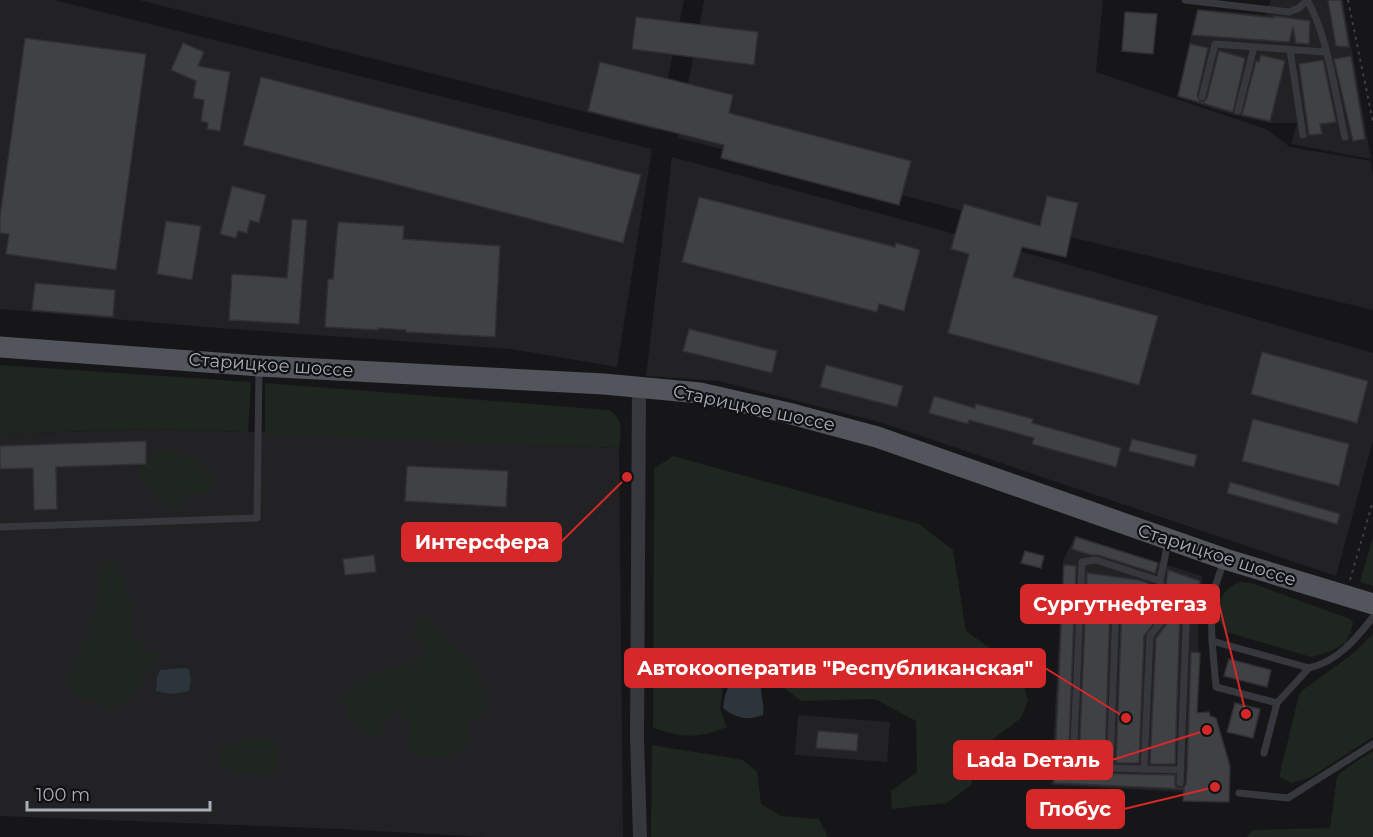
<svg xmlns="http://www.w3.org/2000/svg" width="1373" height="837" viewBox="0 0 1373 837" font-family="Montserrat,sans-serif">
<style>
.built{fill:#222225}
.green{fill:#1e261f}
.water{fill:#2c353c}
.building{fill:#404145;stroke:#303034;stroke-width:1.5}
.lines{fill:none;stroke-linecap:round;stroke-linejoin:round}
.path{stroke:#3d3f44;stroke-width:2;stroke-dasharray:3 4.5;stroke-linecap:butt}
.service{stroke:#37383d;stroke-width:7}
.minor{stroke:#37383d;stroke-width:14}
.primary{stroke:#53555c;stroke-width:21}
.labels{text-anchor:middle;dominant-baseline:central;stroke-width:4.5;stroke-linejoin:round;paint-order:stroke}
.street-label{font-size:18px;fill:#a8adb8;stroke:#111113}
.leader{fill:none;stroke:#d62828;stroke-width:2}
.callout-dot{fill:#d62828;stroke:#111113;stroke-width:2}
.callout{fill:#d62828;stroke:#d62828;stroke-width:2}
.callout-label{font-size:20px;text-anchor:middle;font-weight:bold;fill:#fff}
</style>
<rect width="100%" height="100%" fill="#161618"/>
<g class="built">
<path d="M0 0H54L652 149 617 367 511 349 205 327 0 309Z"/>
<path d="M139 0H684L657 130Z"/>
<path d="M704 0H1103L1096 72 1266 129 1290 147 1371 161 1373 176V310L995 219 678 138Z"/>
<path d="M1271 0H1343L1371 159 1291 144 1297 123H1270L1230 114 1177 97 1197 9 1266 15Z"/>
<path d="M672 157 1059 262 1373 353V440L1336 576 879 422 719 381 646 376Z"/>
<path d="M151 429 248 432 619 448 623 837H484L340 829 0 816V434Z"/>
<path d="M1075 536 1202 576 1198 629V651L1200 653 1194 784H1184L1183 792 1051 785 1063 561Z"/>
<path d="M798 715 890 722 887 762 795 755Z"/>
</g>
<g class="green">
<path d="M0 365 251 382 248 432 151 429 0 434Z"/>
<path d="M265 383 609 410C624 419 621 432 619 448L265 434Z"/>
<path d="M168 449 201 464 212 474 208 493 199 495 183 489 184 507C164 507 157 503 150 485L142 482 137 469 148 457Z"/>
<path d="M673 456 919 524 953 550 966 631 1018 668 1028 700 1021 718 979 750 971 785 947 803 892 809 891 791 917 772 916 721 875 699 801 701 780 685 769 660 729 661 723 684 720 709 727 727C696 739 684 738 653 728L654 469Z"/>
<path d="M1373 537V586L1360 582Z"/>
<path d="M113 562 125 584 132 607 130 632 142 650 160 654 130 699 111 708 72 693 69 673 88 640 97 609 101 564Z"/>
<path d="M1242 582 1254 584 1350 619 1353 622 1351 632 1345 643 1331 651 1311 657 1227 632C1209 618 1218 587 1242 582Z"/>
<path d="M425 616 440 630 448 643 465 655 481 683 489 704C484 714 480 720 468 723V736L463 750 433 759 411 752 407 744 412 725 402 713 390 707 378 737C354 731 351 719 342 698L354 686 384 670 401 668 418 661 427 648 413 633Z"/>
<path d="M1373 634V737L1311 777 1292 783 1279 777 1299 695 1302 691 1355 652Z"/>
<path d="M258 737 276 744 278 763 274 773 255 775 220 766 219 750Z"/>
<path d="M652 745 743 760 757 772 761 804 781 816 819 819 828 837H651Z"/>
<path d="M1373 751V837H1247L1252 830 1330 828 1337 776 1348 767Z"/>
</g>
<g class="water">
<path d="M183 668 189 669 191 680 189 691 171 694 156 691 157 677 160 670Z"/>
<path d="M733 674 756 675 762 682C759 694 765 703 763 715 749 721 734 718 723 708L725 696Z"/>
</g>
<g class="building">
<path d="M1328 0H1341L1349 47 1336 46Z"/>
<path d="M1198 10 1274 18V16L1310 21 1309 44 1296 43 1293 27 1289 42 1192 35Z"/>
<path d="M1125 12 1157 14 1153 54 1122 51Z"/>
<path d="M636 17 758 32 754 65 632 49Z"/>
<path d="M25 38 146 54 116 270 6 254 9 234 0 233V216Z"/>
<path d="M183 43 204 52 198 66 230 72 220 131 207 129 208 123 201 121 204 100 193 98 196 81 171 70Z"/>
<path d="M1190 44 1208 48 1197 96 1200 102H1204L1207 98 1219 51 1245 58 1233 112 1178 96Z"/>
<path d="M1261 55 1285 61 1270 121 1242 115 1256 61 1259 62Z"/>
<path d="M1351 56 1365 139 1353 141 1334 59Z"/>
<path d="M1323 60 1336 122 1320 124 1322 134 1309 135 1299 64Z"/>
<path d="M600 62 733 95 729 113 911 161 899 205 721 158 724 145 588 111Z"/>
<path d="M261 77 641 175 623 243 243 145Z"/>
<path d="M232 186 266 195 259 223 250 220 247 233 238 231 236 238 220 234Z"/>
<path d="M1047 196 1078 203 1066 257 1022 247 1013 277 1158 316 1139 385 948 333 969 254 951 249 964 204 1040 226Z"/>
<path d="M699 197 895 247 896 243 920 250 904 311 879 304 877 312 682 262Z"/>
<path d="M292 219 307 220 299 324 229 320 232 274 287 278Z"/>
<path d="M166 221 201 226 192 280 157 274Z"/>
<path d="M338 222 404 226 403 239 500 246 495 337 406 332V330L378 328V330L325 327 328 279H333Z"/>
<path d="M35 283 115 290 113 317 32 310Z"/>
<path d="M689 329 777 351 772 373 683 351Z"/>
<path d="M1262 352 1368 381 1357 423 1251 394Z"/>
<path d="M826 365 903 386 897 407 820 387Z"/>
<path d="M934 396 975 408 976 404 1033 419 1032 423 1121 448 1116 467 1032 444 1034 438 969 420 968 424 929 413Z"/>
<path d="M1253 419 1349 444 1339 486 1242 461Z"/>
<path d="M1132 439 1197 455 1194 467 1129 451Z"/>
<path d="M146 441V464L56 467 57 509 34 510 33 468 0 469V446Z"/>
<path d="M407 466 508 471 506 507 405 501Z"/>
<path d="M1230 482 1340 514 1337 524 1227 493Z"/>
<path d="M1076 537 1158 563 1155 573 1098 555H1091L1072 549Z"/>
<path d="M1025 551 1044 556 1041 568 1021 563Z"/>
<path d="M374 555 376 572 345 575 343 559Z"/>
<path d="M1064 565 1076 566 1068 770 1073 773 1175 775V786L1179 789 1183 788 1186 784 1187 771 1191 652 1200 653 1197 713 1209 712 1210 716 1216 718 1230 766 1229 802 1183 801 1184 789 1054 783Z"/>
<path d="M1168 570 1200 581 1196 594 1166 585Z"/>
<path d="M1087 573 1138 580 1148 583 1146 604 1155 605 1156 608V620L1144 636 1139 763H1116L1122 605 1119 601 1116 599 1110 605 1105 762H1079Z"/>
<path d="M1168 608 1180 609 1175 764H1150L1156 638 1166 625Z"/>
<path d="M1229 659 1271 670 1267 687 1224 676Z"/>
<path d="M1235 703 1260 709 1253 738 1227 732Z"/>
<path d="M818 731 858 734 857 751 816 748Z"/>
</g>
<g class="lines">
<g class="path">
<path d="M1348 0 1373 122"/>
<path d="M1350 580 1373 501"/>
</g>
<g class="service">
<path d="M1185 0 1289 12 1299 8 1307 0"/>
<path d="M1307 0C1327 33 1336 98 1345 137"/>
<path d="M1290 50 1303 135"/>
<path d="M1202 97 1215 44 1325 52"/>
<path d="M1238 111 1254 47"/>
<path d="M0 527 257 518 259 368"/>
<path d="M1224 561 1211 598 1212 641 1309 668C1338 661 1355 640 1373 617"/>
<path d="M1160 581 1096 560 1082 562 1073 767 1181 770"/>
<path d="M1163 597H1181L1187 602 1180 783"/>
<path d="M1212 641 1216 687 1277 703 1309 668"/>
<path d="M1264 753 1277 703"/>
<path d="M1110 768 1116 605"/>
<path d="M1144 769 1150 636 1161 622 1163 597 1160 581 1168 542"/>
<path d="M1239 793 1288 798 1373 744"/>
</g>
<path class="minor" d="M639 386 637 738 640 837"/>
<path class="primary" d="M0 347 259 366 604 384 700 393 788 413 877 437 1225 559 1373 604"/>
</g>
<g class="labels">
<g class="street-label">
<text transform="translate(271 365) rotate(4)">Старицкое шоссе</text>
<text transform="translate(754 408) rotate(12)">Старицкое шоссе</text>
<text transform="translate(1217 555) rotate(18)">Старицкое шоссе</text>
</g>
</g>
<path class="leader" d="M627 477L561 542M1246 714L1219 604M1126 718L1045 668M1207 730L1112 760M1215 787L1124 809"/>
<g class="callout-dot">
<circle cx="627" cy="477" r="6"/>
<circle cx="1246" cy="714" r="6"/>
<circle cx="1126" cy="718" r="6"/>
<circle cx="1207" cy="730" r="6"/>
<circle cx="1215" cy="787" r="6"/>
</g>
<g class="callout">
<rect x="402" y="523" width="159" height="38" rx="6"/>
<rect x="1021" y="585" width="198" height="38" rx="6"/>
<rect x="625" y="649" width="420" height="38" rx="6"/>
<rect x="954" y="741" width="158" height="38" rx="6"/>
<rect x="1027" y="790" width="97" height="38" rx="6"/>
</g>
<g class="callout-label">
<text x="482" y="549">Интерсфера</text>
<text x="1120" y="611">Сургутнефтегаз</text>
<text x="835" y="675">Автокооператив "Республиканская"</text>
<text x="1033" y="767">Lada Dеталь</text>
<text x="1075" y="816">Глобус</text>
</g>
<path d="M27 801v9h183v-9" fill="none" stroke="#a8adb8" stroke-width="3"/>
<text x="36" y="801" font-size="18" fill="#a8adb8" stroke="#111113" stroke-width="4.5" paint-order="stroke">100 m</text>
</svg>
